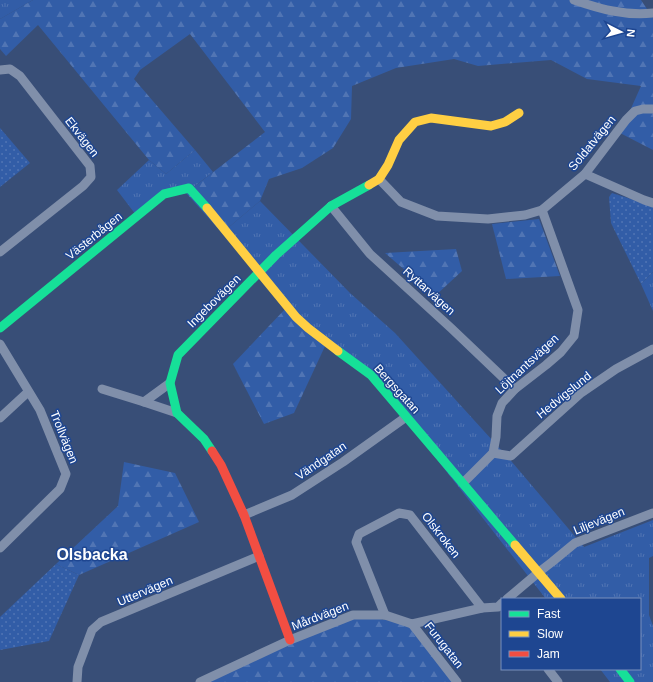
<svg xmlns="http://www.w3.org/2000/svg" width="653" height="682" viewBox="0 0 653 682" font-family="Arial,sans-serif">
<style>
.grass{fill:url(#grass-tufts)}
.forest{fill:url(#forest-firs)}
.park{fill:url(#park-dots)}
.lines{fill:none;stroke-linecap:round;stroke-linejoin:round}
.street{stroke:#808faa;stroke-width:9}
.fast{stroke:#16e098;stroke-width:9}
.slow{stroke:#ffcf43;stroke-width:9}
.jam{stroke:#f24e42;stroke-width:9}
.labels{text-anchor:middle;dominant-baseline:central;stroke-width:3;stroke-linejoin:round;paint-order:stroke}
.street-label{font-size:12px;fill:#fff;stroke:#1e4691}
.district-label{font-size:16px;font-weight:bold;fill:#fff;stroke:#1e4691}
</style>
<defs>
<pattern id="grass-tufts" width="24" height="20" patternUnits="userSpaceOnUse"><rect width="24" height="20" fill="#325da7"/><path d="M3 7l-1-3M5 7V3M7 7l1-3M15 17l-1-3M17 17v-4M19 17l1-3" fill="none" stroke="#5175b4"/></pattern>
<pattern id="forest-firs" width="22" height="20" patternUnits="userSpaceOnUse"><rect width="22" height="20" fill="#325da7"/><path d="M5 1l3.5 6h-7zM16 11l3.5 6h-7z" fill="#5175b4"/></pattern>
<pattern id="park-dots" width="8" height="8" patternUnits="userSpaceOnUse"><rect width="8" height="8" fill="#325da7"/><path d="M2 2h.1M6 6h.1" fill="none" stroke="#5175b4" stroke-width="1.8" stroke-linecap="round"/></pattern>
</defs>
<rect width="100%" height="100%" fill="#384e77"/>
<g class="grass">
<path d="M0 0H33L0 19Z"/>
<path d="M195 150 213 172 186 193 166 196 139 219 117 190 149 160 166 174Z"/>
<path d="M260 201 350 293 395 333 512 462 584 547 653 520V556L649 558V615L653 626V682H610L600 669H640V599H546L371 375 308 328 222 233Z"/>
<path d="M653 272V311L641 284Z"/>
</g>
<g class="forest">
<path d="M33 0H641L653 18V150L620 133 641 86 587 79 551 60 478 66 454 59 396 68 352 86 351 119 333 148 302 168 269 179 260 201 222 233 186 193 265 132 190 34 140 70 134 79 195 150 166 174 149 160 38 25 6 56 0 49V19Z"/>
<path d="M539 219 560 276 506 279 492 224Z"/>
<path d="M456 249 462 271 435 296 385 253Z"/>
<path d="M288 306 326 344 294 413 264 424 233 364Z"/>
<path d="M124 462 175 473 199 522 79 575 56 564 118 506Z"/>
<path d="M353 615 412 624 457 682H200Z"/>
</g>
<g class="park">
<path d="M0 128 30 163 0 187Z"/>
<path d="M612 193 653 206V272L641 284 611 223 609 197Z"/>
<path d="M56 564 79 575 49 641 0 650V617Z"/>
</g>
<g class="lines">
<g class="street">
<path d="M574 0C600 9 625 16 653 13"/>
<path d="M0 70 10 69 20 76 90 166 91 177 83 186 0 252"/>
<path d="M585 174 644 200 653 203"/>
<path d="M379 179 401 202 437 216 488 219 525 215 542 210 585 174 626 120 635 111 643 109H653"/>
<path d="M331 206 370 254 451 328 515 389"/>
<path d="M0 344 40 410 66 474 60 489 0 548"/>
<path d="M170 383 144 402 177 413"/>
<path d="M102 389 144 402"/>
<path d="M0 418 28 392"/>
<path d="M493 453 511 456 581 393 616 369 653 349"/>
<path d="M463 483 493 453 496 437 497 416 502 403 515 389 546 365 561 352 574 336 578 310 542 210"/>
<path d="M244 515 292 495 343 462 406 417"/>
<path d="M507 599 539 572 552 562 575 543 653 513"/>
<path d="M385 615 356 542 359 534 399 513 410 515 482 608"/>
<path d="M412 624 457 682"/>
<path d="M548 669 558 682"/>
<path d="M77 682 78 667 92 630 101 622 259 556"/>
<path d="M200 682 290 640 353 615H385L412 624 482 608 498 607 502 603"/>
</g>
<g class="fast">
<path d="M0 328 164 194 189 188 207 208"/>
<path d="M338 351 371 375 515 545"/>
<path d="M212 451 204 439 177 413 170 383 178 355 276 255 331 206 369 185"/>
<path d="M620 669 630 682"/>
</g>
<g class="slow">
<path d="M369 185 379 179 388 165 399 140 415 122 431 118 491 126 505 122 519 113"/>
<path d="M207 208 296 317 308 328 338 351"/>
<path d="M515 545 561 599"/>
</g>
<path class="jam" d="M212 451 221 465 244 515 290 640"/>
</g>
<g class="labels">
<g class="street-label">
<text transform="translate(82 137) rotate(52)">Ekvägen</text>
<text transform="translate(592 143) rotate(-51)">Soldatvägen</text>
<text transform="translate(94 236) rotate(-39)">Västerbågen</text>
<text transform="translate(429 291) rotate(42)">Ryttarvägen</text>
<text transform="translate(214 301) rotate(-45)">Ingebovägen</text>
<text transform="translate(527 364) rotate(-43)">Löjtnantsvägen</text>
<text transform="translate(397 389) rotate(48)">Bergsgatan</text>
<text transform="translate(564 395) rotate(-39)">Hedvigslund</text>
<text transform="translate(64 437) rotate(68)">Trollvägen</text>
<text transform="translate(321 461) rotate(-34)">Vändgatan</text>
<text transform="translate(599 521) rotate(-22)">Liljevägen</text>
<text transform="translate(441 535) rotate(52)">Olskroken</text>
<text transform="translate(145 591) rotate(-23)">Uttervägen</text>
<text transform="translate(320 616) rotate(-21)">Mårdvägen</text>
<text transform="translate(444 645) rotate(52)">Furugatan</text>
</g>
<g class="district-label">
<text x="92" y="554">Olsbacka</text>
</g>
</g>
<rect x="501" y="598" width="140" height="72" fill="#1e4691" stroke="#7890bd"/>
<rect x="509" y="611" width="20" height="6" fill="#16e098" stroke="#7890bd"/>
<text x="537" y="618" font-size="12" fill="#ffffff">Fast</text>
<rect x="509" y="631" width="20" height="6" fill="#ffcf43" stroke="#7890bd"/>
<text x="537" y="638" font-size="12" fill="#ffffff">Slow</text>
<rect x="509" y="651" width="20" height="6" fill="#f24e42" stroke="#7890bd"/>
<text x="537" y="658" font-size="12" fill="#ffffff">Jam</text>
<g transform="translate(621 32) rotate(96)" stroke="#1e4691" stroke-width="3" paint-order="stroke">
<path d="M0-3L7 15L0 10L-7 15Z" fill="#ffffff"/>
<text y="-6" font-size="11" font-weight="bold" text-anchor="middle" fill="#ffffff">N</text>
</g>
</svg>
